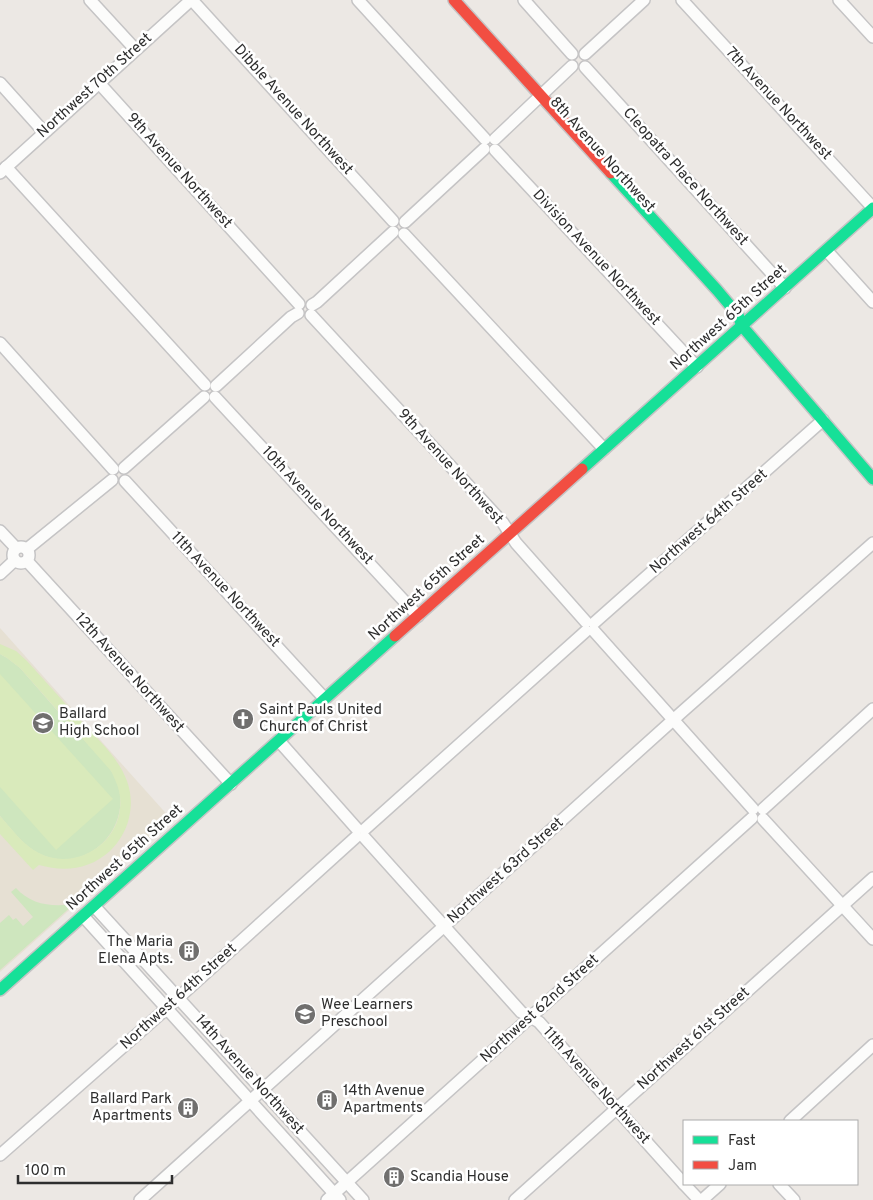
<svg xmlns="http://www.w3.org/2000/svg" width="873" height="1200" viewBox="0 0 873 1200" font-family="Overpass,sans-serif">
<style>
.education{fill:#e6e0d3}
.green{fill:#cee6be}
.pitch{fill:#d9eabb}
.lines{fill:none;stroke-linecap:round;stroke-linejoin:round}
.street-casing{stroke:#c5c4c5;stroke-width:14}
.fast-casing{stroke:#c5c4c5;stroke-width:14}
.jam-casing{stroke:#c5c4c5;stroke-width:14}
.street{stroke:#fcfcfb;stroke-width:11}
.fast{stroke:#16e098;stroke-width:11}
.jam{stroke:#f24e42;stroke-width:11}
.labels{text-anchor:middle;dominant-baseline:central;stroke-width:5;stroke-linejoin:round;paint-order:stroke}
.street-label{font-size:15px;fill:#2e2e2e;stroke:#fff}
.poi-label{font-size:15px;fill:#2e2e2e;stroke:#fff;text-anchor:start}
</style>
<rect width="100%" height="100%" fill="#ece8e4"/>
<path class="education" d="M0 628 171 819 0 972Z"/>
<g class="green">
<path d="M0 654 7 658 20 668C40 691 60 714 81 737 94 751 112 766 118 785 131 828 89 872 45 856 26 849 13 831 0 816Z"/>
<path d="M16 888C31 905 52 907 74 904L0 970V923L9 915 13 920 16 918 23 926 33 917 11 892Z"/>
</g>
<g class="pitch">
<path d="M0 644 16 651 27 661C45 681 63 701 81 721 107 749 139 776 129 818 126 831 119 842 110 851 89 870 64 872 39 865L33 870 0 834V816C12 829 23 845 39 853 73 871 117 846 120 808 122 795 117 783 111 771L20 668 7 658 0 654Z"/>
<path d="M0 674 113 799 56 850 0 787Z"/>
</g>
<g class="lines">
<g class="street-casing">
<g id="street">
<path d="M90 0 135 49"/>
<path d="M192 0 393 221"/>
<path d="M358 0 485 139"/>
<path d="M524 0 572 54"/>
<path d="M682 0 873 208"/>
<path d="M839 0 873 37"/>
<path d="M585 54 644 0"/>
<path d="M585 67 785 288"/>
<path d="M0 83 44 132"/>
<path d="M99 83 299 304"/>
<path d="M495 139 572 66"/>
<path d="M495 150 697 367"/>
<path d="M6 167 205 385"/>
<path d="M0 173 191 0"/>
<path d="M405 222 484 149"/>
<path d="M404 234 604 449"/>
<path d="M827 251 873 302"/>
<path d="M312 305 317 302 393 232"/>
<path d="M311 315 503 523 516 543 586 622"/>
<path d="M0 343 113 469"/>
<path d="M216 386 291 317 298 313"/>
<path d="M215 397 418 616"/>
<path d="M124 468 204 397"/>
<path d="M125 481 325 699"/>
<path d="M0 531 16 548"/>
<circle cx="21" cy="555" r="8"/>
<path d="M27 549 112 480"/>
<path d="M27 561 231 784"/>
<path d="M0 574 15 560"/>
<path d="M594 623 823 420"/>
<path d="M594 631 753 809"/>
<path d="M279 741 357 829"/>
<path d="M763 809 873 709"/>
<path d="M763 819 873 939"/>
<path d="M365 829 586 631"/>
<path d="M364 837 521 1012 539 1022 684 1184"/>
<path d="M94 906 363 1200"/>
<path d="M83 916 340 1200"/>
<path d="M790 1121 873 1045"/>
<path d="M0 1155 167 1008 356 837"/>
<path d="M684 1184 699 1200"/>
<path d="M779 1184 794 1200"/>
<path d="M140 1200 683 711 873 543"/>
<path d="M327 1200 752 818"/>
<path d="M515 1200 873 878"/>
<path d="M702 1200 720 1184"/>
</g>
</g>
<g class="fast-casing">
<g id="fast">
<path d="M611 173 717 290 738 315 742 326 873 479"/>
<path d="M582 469 873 208"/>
<path d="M0 990 395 636"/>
</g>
</g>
<g class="jam-casing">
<g id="jam">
<path d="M454 0 611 173"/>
<path d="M395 636 582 469"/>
</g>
</g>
<use href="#street" class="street"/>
<use href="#fast" class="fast"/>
<use href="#jam" class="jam"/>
</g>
<defs>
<g id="church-disc" transform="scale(1.125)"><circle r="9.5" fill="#706f6e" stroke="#fff"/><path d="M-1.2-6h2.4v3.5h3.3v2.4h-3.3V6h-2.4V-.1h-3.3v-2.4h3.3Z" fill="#fff"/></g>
<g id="school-disc" transform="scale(1.125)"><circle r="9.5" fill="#706f6e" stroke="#fff"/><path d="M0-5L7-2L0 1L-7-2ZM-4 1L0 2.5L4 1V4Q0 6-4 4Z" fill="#fff"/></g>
<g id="building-disc" transform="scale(1.125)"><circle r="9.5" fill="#706f6e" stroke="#fff"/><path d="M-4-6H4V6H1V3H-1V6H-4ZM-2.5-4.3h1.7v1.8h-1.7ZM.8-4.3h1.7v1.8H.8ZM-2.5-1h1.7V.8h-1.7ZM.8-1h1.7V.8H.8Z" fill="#fff"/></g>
</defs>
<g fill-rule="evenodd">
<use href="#church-disc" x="243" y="719"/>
<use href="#school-disc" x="43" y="723"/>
<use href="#building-disc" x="189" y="951"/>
<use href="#school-disc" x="305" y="1014"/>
<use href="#building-disc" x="327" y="1100"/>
<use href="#building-disc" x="188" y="1108"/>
<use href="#building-disc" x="394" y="1177"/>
</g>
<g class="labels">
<g class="street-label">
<text transform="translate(95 86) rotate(-42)">Northwest 70th Street</text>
<text transform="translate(778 104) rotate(47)">7th Avenue Northwest</text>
<text transform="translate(293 110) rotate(48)">Dibble Avenue Northwest</text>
<text transform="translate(602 155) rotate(48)">8th Avenue Northwest</text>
<text transform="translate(179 171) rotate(48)">9th Avenue Northwest</text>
<text transform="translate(685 177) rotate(48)">Cleopatra Place Northwest</text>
<text transform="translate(596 258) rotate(47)">Division Avenue Northwest</text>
<text transform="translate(729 318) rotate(-42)">Northwest 65th Street</text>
<text transform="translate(450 467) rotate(48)">9th Avenue Northwest</text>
<text transform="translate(317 506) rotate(47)">10th Avenue Northwest</text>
<text transform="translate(709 522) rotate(-41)">Northwest 64th Street</text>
<text transform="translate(427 588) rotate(-42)">Northwest 65th Street</text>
<text transform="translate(225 590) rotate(47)">11th Avenue Northwest</text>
<text transform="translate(129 673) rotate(48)">12th Avenue Northwest</text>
<text transform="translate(125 858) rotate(-42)">Northwest 65th Street</text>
<text transform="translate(506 871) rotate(-42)">Northwest 63rd Street</text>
<text transform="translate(179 997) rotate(-42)">Northwest 64th Street</text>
<text transform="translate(540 1009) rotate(-42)">Northwest 62nd Street</text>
<text transform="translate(694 1039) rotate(-42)">Northwest 61st Street</text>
<text transform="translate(249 1075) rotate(48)">14th Avenue Northwest</text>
<text transform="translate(596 1086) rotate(48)">11th Avenue Northwest</text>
</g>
<g class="poi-label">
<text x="259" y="710">Saint Pauls United<tspan x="259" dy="17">Church of Christ</tspan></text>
<text x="59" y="714">Ballard<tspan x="59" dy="17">High School</tspan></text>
<text x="173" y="942" text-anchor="end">The Maria<tspan x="173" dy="17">Elena Apts.</tspan></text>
<text x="321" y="1005">Wee Learners<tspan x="321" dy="17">Preschool</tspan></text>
<text x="343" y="1091">14th Avenue<tspan x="343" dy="17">Apartments</tspan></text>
<text x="172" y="1099" text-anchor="end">Ballard Park<tspan x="172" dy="17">Apartments</tspan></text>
<text x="410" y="1177">Scandia House</text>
</g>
</g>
<rect x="683" y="1120" width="175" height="65" fill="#ffffff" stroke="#ababab"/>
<rect x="693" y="1136" width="25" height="8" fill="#16e098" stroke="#ababab"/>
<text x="728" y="1145" font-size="15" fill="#2e2e2e">Fast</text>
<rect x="693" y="1161" width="25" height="8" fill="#f24e42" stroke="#ababab"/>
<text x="728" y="1170" font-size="15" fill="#2e2e2e">Jam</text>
<path d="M18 1175v8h154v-8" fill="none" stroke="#2e2e2e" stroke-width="2.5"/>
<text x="25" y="1175" font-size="15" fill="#2e2e2e" stroke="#ffffff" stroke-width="4" paint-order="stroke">100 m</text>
</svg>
